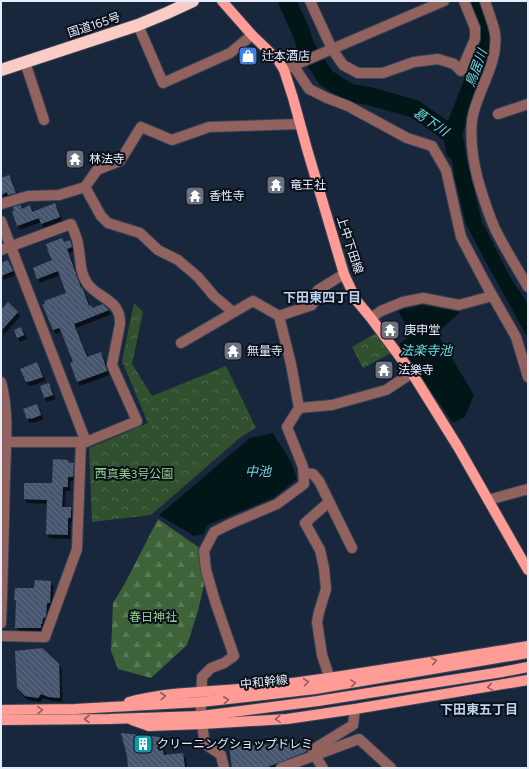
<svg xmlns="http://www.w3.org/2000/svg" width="529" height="769" viewBox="0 0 529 769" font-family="Figtree,'Noto Sans JP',sans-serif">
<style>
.forest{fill:url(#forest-firs)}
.park{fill:url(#park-crowns)}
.water{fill:#001617}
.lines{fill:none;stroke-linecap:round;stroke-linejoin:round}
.river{stroke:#001617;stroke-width:18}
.building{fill:url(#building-back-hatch);filter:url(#shadow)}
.minor-casing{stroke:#354357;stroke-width:12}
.major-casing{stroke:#354357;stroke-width:12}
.highway-casing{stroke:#354357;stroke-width:14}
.minor{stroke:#92625e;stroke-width:10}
.major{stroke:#fe9c95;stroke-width:10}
.highway{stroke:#fbcbc6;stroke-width:12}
.oneway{stroke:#905d5d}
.labels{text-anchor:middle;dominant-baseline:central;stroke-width:4;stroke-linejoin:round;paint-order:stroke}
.street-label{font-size:12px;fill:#e3edfb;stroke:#0a1019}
.poi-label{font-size:12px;fill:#e3edfb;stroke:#0a1019;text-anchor:start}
.park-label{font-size:12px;fill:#96d08f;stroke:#0a1019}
.water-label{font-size:13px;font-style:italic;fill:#65dede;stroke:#0a1019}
.neighbourhood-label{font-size:13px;font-weight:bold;fill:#bfd2ee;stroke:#0a1019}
</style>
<defs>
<pattern id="forest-firs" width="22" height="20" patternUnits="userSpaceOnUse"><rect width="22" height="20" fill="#3e6339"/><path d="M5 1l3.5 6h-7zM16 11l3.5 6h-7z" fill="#5a7a57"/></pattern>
<pattern id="park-crowns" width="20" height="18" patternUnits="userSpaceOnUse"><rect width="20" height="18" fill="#31502d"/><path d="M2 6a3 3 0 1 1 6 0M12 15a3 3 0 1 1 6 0" fill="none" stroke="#4f6a4c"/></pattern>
<pattern id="building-back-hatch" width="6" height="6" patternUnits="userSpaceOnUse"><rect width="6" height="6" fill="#47566e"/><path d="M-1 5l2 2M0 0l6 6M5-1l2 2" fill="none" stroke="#616f84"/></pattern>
<filter id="shadow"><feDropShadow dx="2.5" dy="4" stdDeviation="0" flood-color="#0009"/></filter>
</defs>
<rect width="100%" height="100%" fill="#19273c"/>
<path class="forest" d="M158 519 204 551V585L198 611 187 645 151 678 118 669 111 651 113 603 124 585Z"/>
<g class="park">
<path d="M134 303 143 312 132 364 152 396 226 366 256 428 242 436 151 515 92 522 89 448 148 423 122 361Z"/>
<path d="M376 333 391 353 363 368 352 347Z"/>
</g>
<g class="water">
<path d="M451 123 462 130 467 161 482 222 510 277 528 304V338L489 268 466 224 455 179 449 143 442 134Z"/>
<path d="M422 305 460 312 437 333 474 395 465 417 453 423 399 344 412 335 398 311Z"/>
<path d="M273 433 291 462 297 479 273 498 207 525 204 534 194 536 159 515 250 438Z"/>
</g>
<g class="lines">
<g class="river">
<path d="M287 1 301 32 306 47 326 78 350 93 369 96 415 109 452 135 455 151"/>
<path d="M452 135 484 54 488 37 482 16 476 1"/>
</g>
</g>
<g class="building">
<path d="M9 175 16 193 8 195 7 192 1 195V178Z"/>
<path d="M55 203 60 217 41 224 39 218 17 226 12 212 14 211 13 207 20 205 22 209 30 205 32 212Z"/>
<path d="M62 238 64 242 70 240 72 247 67 249 81 288 82 287 89 306 91 305 92 308 103 304 109 310 74 324 87 357 101 352 107 371 77 382 70 363 73 362 60 329 59 328 53 330 42 304H45L44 301 66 293 58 271 37 279 33 268 52 260 47 249H48L46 244Z"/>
<path d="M8 260 13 271 1 276V263Z"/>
<path d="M8 302 18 312 1 331V310Z"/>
<path d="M21 327 24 335 17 338 14 330Z"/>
<path d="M37 362 43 377 28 382V381L26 382 20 369Z"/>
<path d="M49 383 53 395 44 398 40 386Z"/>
<path d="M37 404 41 415 31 419 30 418 27 419 23 409Z"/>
<path d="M53 459 68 460V462L74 463 73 477H68V487H63L62 507H71V518H68V535L46 534 47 500 24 499V483H52Z"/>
<path d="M35 580 51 581 50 603H47L46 615 45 618H43L42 624H41V628H15L16 600H14L15 588H34Z"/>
<path d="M42 648 59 664 60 698 49 697 41 694 38 698 25 696 17 688 15 651Z"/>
<path d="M121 733 160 737 164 755 183 753 185 768H128L127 756Z"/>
<path d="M308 742 306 752 265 768H232L229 747Z"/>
</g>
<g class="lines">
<g class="minor-casing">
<g id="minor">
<path d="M310 1 332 49 343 65 358 73H383L414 62 438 59 454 64 461 71 475 39V28L464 1"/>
<path d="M485 1C488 11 493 23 495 33 499 64 477 90 472 120 470 140 473 161 478 180 483 197 488 213 495 229 505 249 517 268 528 287"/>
<path d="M138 25 163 83 230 53 252 35"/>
<path d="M25 62 44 120"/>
<path d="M293 65 309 89 327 98 348 106 407 138 432 146 446 170 461 237 488 288 516 337 528 377"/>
<path d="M288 68 444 1"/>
<path d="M498 114 528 104"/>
<path d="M85 187 101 216 108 223 140 233 158 250 178 260 198 277 214 296 233 312"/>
<path d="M1 204 28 196 59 195 85 187 97 170 120 161 141 127 172 140 209 127 300 124"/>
<path d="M1 221 86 442"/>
<path d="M1 250 71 224C74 231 77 237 78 244 81 258 79 271 87 283 98 299 121 299 120 324L112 365 137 421 86 442H1"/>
<path d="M279 316 312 305 318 290 344 274"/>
<path d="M371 318 381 311 403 302 423 298 459 305 492 296"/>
<path d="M181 343 253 301 279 316 291 364 299 408"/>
<path d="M1 382C9 410 6 445 5 474 4 524 3 573 1 623"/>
<path d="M304 473 313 474 319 481 352 548"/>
<path d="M488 500 528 489"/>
<path d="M329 502 305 523 320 550 324 568 326 589 319 612 317 622 322 655 330 679"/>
<path d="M1 636 45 637 77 549 81 442"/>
<path d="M224 768 221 755 205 744C203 730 200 717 201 703 201 694 202 686 202 677L211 668 224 663 234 656 215 601 206 570 204 551 214 532 230 524 277 504 304 484 303 467 287 427 299 408 332 405 386 390 412 373"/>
<path d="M281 768 359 739 391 768"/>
<path d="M323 768 315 756 313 752 317 747 353 725 355 709"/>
</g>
</g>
<g class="major-casing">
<g id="major">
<path d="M222 1 252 35 278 60 284 70 293 98 307 149 344 274 356 300 371 318 388 341 412 373 458 447 528 570"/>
<path d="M129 702C175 690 223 692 270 686 356 675 442 660 528 646"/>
<path d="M1 710 75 709 201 702 255 696 315 689 528 653"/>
<path d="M1 720 109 719 201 716 318 701 502 672 528 667"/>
<path d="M132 720 149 726 202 724 287 719 355 709 528 680"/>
</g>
</g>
<g class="highway-casing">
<path id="highway" d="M1 70 138 25 167 13 193 1"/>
</g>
<use href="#minor" class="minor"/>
<use href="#major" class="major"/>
<use href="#highway" class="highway"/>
</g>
<defs><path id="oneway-chevron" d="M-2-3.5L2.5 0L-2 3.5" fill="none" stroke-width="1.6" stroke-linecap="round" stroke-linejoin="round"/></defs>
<g class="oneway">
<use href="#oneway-chevron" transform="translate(434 661) rotate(-10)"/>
<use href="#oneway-chevron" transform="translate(306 682) rotate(-7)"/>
<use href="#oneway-chevron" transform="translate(353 683) rotate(-9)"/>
<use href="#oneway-chevron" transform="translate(490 687) rotate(171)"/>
<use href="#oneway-chevron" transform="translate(163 696) rotate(-6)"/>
<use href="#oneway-chevron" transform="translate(226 700) rotate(-6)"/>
<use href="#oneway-chevron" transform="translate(40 710) rotate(-1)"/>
<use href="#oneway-chevron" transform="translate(87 719) rotate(180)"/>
<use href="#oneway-chevron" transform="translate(278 719) rotate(177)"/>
</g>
<defs>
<g id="shop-square" transform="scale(1)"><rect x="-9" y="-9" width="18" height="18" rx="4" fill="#3f7fe0" stroke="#0a1019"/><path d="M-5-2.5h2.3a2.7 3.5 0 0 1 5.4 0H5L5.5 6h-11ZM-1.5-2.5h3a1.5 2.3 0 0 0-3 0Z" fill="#fff"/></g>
<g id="temple-square" transform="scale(1)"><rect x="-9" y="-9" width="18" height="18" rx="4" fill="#6b7280" stroke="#0a1019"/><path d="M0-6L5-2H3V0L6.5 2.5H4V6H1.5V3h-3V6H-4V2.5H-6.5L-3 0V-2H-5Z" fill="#fff"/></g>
<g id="building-square" transform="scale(1)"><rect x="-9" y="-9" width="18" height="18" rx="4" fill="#0f9aa8" stroke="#0a1019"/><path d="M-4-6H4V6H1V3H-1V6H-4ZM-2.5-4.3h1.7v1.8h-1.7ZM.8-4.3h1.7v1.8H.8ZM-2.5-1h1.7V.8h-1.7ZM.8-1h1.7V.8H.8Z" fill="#fff"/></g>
</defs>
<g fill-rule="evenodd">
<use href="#shop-square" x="248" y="56"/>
<use href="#temple-square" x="75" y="159"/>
<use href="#temple-square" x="276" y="185"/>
<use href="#temple-square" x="195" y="196"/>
<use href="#temple-square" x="390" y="330"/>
<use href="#temple-square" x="233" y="351"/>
<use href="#temple-square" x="384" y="370"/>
<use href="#building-square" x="143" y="744"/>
</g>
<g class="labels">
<g class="street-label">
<text transform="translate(94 25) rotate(-18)">国道165号</text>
<text transform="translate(350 245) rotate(72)">上中下田線</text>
<text transform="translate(264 682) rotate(-6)">中和幹線</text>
</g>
<g class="poi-label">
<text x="262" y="56">辻本酒店</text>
<text x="89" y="159">林法寺</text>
<text x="290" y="185">竜王社</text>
<text x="209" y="196">香性寺</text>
<text x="404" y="330">庚申堂</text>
<text x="247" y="351">無量寺</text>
<text x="398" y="370">法樂寺</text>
<text x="157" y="744">クリーニングショップドレミ</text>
</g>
<g class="park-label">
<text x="134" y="474">西真美3号公園</text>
<text x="153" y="617">春日神社</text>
</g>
<g class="water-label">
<text transform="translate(476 68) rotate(-70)">鳥居川</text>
<text transform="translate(431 122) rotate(34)">葛下川</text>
<text x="426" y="350">法楽寺池</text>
<text x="258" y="471">中池</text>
</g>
<g class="neighbourhood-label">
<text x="322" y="297">下田東四丁目</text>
<text x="479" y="709">下田東五丁目</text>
</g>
</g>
<rect width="529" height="769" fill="none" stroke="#e3edfb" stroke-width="4"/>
</svg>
